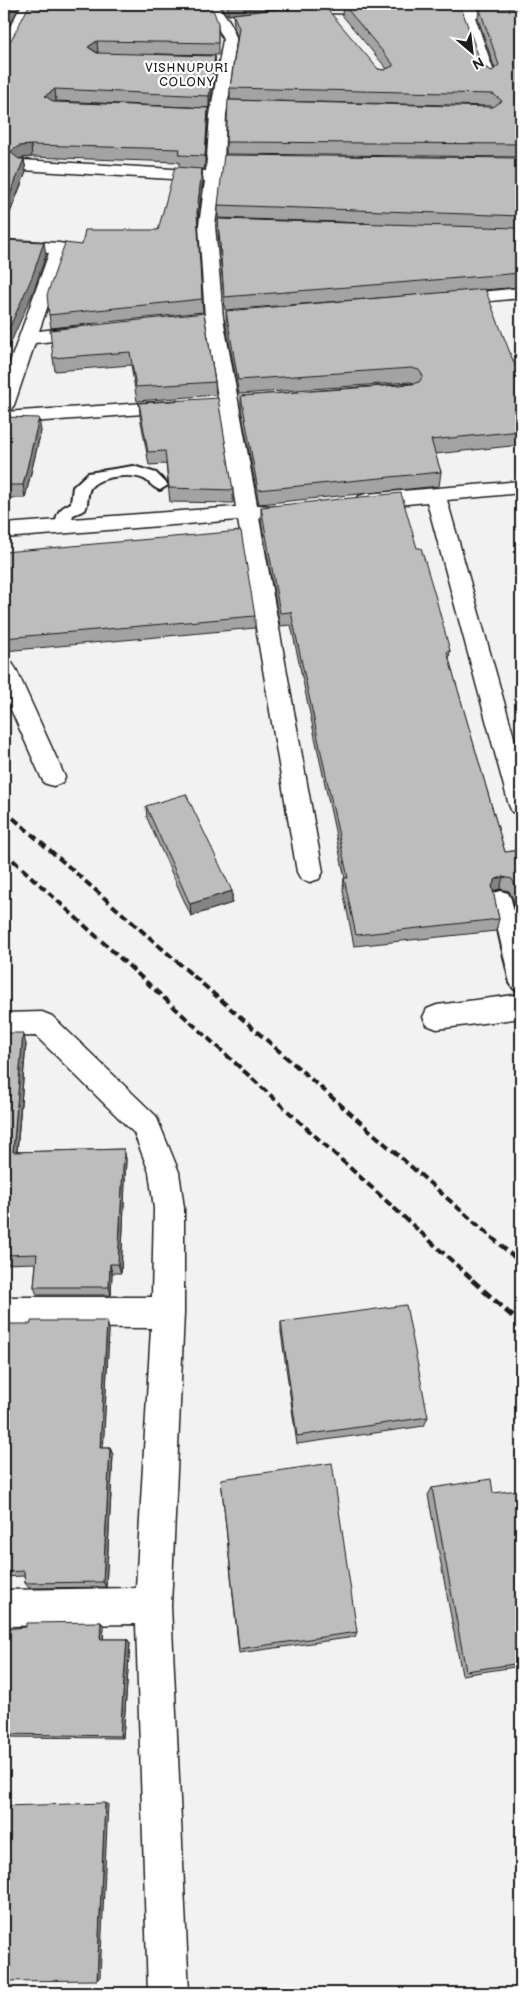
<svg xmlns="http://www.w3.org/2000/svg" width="525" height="1997" viewBox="0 0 525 1997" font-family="'Balsamiq Sans',sans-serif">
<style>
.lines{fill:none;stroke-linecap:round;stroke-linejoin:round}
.lane-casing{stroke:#1c1c1c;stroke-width:4}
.street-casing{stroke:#1c1c1c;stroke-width:3}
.lane{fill:#fff;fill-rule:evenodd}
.street{fill:#fff;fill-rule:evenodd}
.rail-far1{stroke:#1c1c1c;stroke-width:4;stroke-dasharray:8 4;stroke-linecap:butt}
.rail{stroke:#1c1c1c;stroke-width:5;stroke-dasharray:10 5;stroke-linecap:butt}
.wall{fill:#a3a3a3;stroke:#1c1c1c}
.shaded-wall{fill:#848484;stroke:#1c1c1c}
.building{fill:#bdbdbd;stroke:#1c1c1c}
.labels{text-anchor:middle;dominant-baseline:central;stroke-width:4.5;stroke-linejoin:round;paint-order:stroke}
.far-neighbourhood-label{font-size:12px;letter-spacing:1px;fill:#1c1c1c;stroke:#fff}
</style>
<rect width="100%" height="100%" fill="#f2f2f2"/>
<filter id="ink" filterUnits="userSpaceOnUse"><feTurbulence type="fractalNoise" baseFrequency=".02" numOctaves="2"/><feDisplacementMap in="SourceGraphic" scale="10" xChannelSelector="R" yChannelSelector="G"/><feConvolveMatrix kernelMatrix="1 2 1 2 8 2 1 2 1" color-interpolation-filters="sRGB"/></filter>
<g filter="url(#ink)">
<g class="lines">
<g class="lane-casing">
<g id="lane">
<path d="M133 466 156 473 168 485 160 490C153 488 150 482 144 479 131 473 100 476 91 487 86 493 89 503 85 510L73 515 69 531H57L55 527C57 513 58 509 71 503L73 487 88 473Z"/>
<path d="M501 891 508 893 511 899 521 941V992L514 989 510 983 491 899 494 893Z"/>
</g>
</g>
<g class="street-casing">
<g id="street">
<path d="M22 4H36L11 51 4 55V38Z"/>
<path d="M203 4H217L230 22 237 40 226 115 224 161 215 225 223 318 257 505 273 506 276 511 273 516 259 518 323 872 319 879 310 882 301 879 297 872 238 520 4 538V524L236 507 205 318 199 225 205 181 22 170 14 165 22 160 206 171 210 115 223 40 216 22Z"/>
<path d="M315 4 381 6 388 10 381 14 327 13 322 12Z"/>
<path d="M426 7 521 10V18L475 17 496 78 494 81 489 82 482 78 461 16 421 14 419 11Z"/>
<path d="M4 240 59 243 65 244 68 248 39 331 89 325 96 327 98 331 96 335 89 337 35 343 14 405 11 409 4 411V379L49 253 4 250Z"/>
<path d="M521 288V298L450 305 444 304 441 300 444 296 450 295Z"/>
<path d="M177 401 184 403 187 407 184 411 4 424V412Z"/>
<path d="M521 481V493L447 500 521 762V814L512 812 509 805 427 502 366 508 359 506 356 501 359 496 366 494Z"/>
<path d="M4 661 12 663 16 669 65 777 62 783 53 786 44 783 41 777 4 694Z"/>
<path d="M521 994V1018L437 1029 427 1025 423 1017 427 1009 437 1005Z"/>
<path d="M42 1012 52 1016 156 1116 179 1172 184 1208V1313L171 1606 189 1993H148L136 1624 4 1626V1590L136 1588 151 1328 4 1327V1297H152L154 1208 149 1172 134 1133 36 1036 4 1037V1013Z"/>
</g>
</g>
<use href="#lane" class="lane"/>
<use href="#street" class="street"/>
<g class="rail-far1">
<path d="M4 810 521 1263"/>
<path d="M4 852 474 1281"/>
</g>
<path class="rail" d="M472 1280 521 1324"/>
</g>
<g class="wall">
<path d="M219 4H314L228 15Z"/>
<path d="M343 4H366L492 71 495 69 478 19 479 7 371 4H521V287L225 310 218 232V219L365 223 218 218V205L521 158V157L226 154V142L493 107 491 106 230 100V88L237 37 234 27 233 14 378 69 384 70 387 69 342 15Z"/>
<path d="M218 23V55L155 54 215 56 216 68 209 108 56 101 54 102 208 108V121L205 169H202L203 182 197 223 203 312 51 328 49 315 82 245 158 230 179 167V162L32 157 21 158 20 159H24L26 172 4 228V44Z"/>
<path d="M226 311 516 368H521V445L435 454 441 472 439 486 259 504 241 410V396L414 383 410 382 239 394 226 325Z"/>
<path d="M204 313 215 382 216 395 137 401 131 365 55 371 53 358Z"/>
<path d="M139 403 233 490V503L170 502 166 464 149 465 140 416Z"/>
<path d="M4 417 41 431 25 498H4Z"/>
<path d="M261 507 417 548 450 651 449 660 505 852 521 850V928H520L513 899 509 891 500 889 493 892 499 919 496 931 354 946 343 890 344 878H345L291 625 280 626 261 521Z"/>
<path d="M4 552 255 616V628L4 651Z"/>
<path d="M146 806 232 891V903L191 916 147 818Z"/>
<path d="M4 1033 26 1044 17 1152 124 1149 126 1159 121 1273H112L111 1295H37L34 1287 36 1263 4 1264Z"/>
<path d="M281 1322 428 1417 424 1426 297 1444 281 1332Z"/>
<path d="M4 1324 109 1330 103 1448H110L113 1455 106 1587 29 1588 25 1583 24 1576 4 1577Z"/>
<path d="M221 1479 357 1632 355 1637 239 1653Z"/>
<path d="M432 1488 493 1493 521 1500V1666L462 1675 428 1495Z"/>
<path d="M101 1622 104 1626 103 1639H127L130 1643 123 1738 4 1737V1629Z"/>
</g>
<g class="shaded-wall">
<path d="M13 4H21L4 35V19Z"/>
<path d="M228 4H314L228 15Z"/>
<path d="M97 41 98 53 88 47Z"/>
<path d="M215 56 216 68 209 108V96Z"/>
<path d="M55 89 56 101 46 109 45 96Z"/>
<path d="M208 108V121L205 169V156Z"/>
<path d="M31 145 32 157 21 158 12 164 10 152 19 146Z"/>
<path d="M24 159 26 172 4 228V210Z"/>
<path d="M202 169 203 182 197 225V212Z"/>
<path d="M44 242 46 255 34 290 4 358V340Z"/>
<path d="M39 418 41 431 25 498 23 485Z"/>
<path d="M503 877 500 889 493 891 492 886 496 879Z"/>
<path d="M232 891V903L191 916 190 904Z"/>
<path d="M23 1033 26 1044 16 1162 13 1152Z"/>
<path d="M124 1149 126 1159 121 1273 118 1264Z"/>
<path d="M110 1264 112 1273 111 1295 109 1287Z"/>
<path d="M107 1321 109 1330 103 1455 100 1448Z"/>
<path d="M110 1448 113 1455 106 1587 103 1582Z"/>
<path d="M101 1622 104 1626 103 1643 100 1639Z"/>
<path d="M127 1639 130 1643 123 1738 120 1736Z"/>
<path d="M105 1803 108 1804 100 1977 97 1980Z"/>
</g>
<g class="building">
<path d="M4 4H13L4 19Z"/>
<path d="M30 4H208L214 12 218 23V43L97 41 88 47 97 53 215 56 209 96 55 89 45 96 54 102 208 108 205 156 179 155 180 149 31 145 19 146 10 152 19 159H24L4 210V44L11 40Z"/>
<path d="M323 4 378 69 384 70 393 66V64L343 4 461 7 482 66 492 71 499 65 479 7 521 8V144L226 142 228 100 493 107 502 101 493 94 230 88 239 28 233 14Z"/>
<path d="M224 155 521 158V216L218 205Z"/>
<path d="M175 167 202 169 197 212 202 299 49 315 47 295 65 243 82 245 85 230H158Z"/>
<path d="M218 219 517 228 521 226V273L224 297Z"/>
<path d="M4 240 44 242 32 277 4 340Z"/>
<path d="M485 289 516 368H521V431L431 440 441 472 258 490 241 396 412 384 419 382 423 376 419 370 411 368 238 380 226 311Z"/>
<path d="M204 313 215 382 136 387 130 352 53 358 50 330Z"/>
<path d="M218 398 233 490 169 488 165 451 148 452 139 403Z"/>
<path d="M4 417 39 418 23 485H4Z"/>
<path d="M401 493 417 548H421L435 595 450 651 447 652 505 852 521 850V909L516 887 512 879 503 877 496 879 492 886 499 919 356 935 344 878H348L291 612 280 613 261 507Z"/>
<path d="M241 531 255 616 4 638V552Z"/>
<path d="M186 794 232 891 190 904 146 806Z"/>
<path d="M4 1033H23L13 1152 124 1149 118 1264H110L109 1287H34L37 1254 4 1255Z"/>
<path d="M406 1305 428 1417 297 1436 281 1322Z"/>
<path d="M31 1321H107L100 1448H110L103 1582 25 1583 24 1571 4 1572V1324H31Z"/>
<path d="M332 1463 357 1632 239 1649 221 1479Z"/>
<path d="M491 1479 493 1493 519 1490 521 1500V1663L466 1671 432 1488Z"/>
<path d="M101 1622 100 1639H127L120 1736 4 1734V1629L26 1627V1623Z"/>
<path d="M105 1803 97 1980 4 1981V1806Z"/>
</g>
</g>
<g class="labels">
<g class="far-neighbourhood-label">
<text x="187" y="68">VISHNUPURI<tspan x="187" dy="14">COLONY</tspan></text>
</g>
</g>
<rect width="525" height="1997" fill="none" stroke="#fff" stroke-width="20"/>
<rect x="10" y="10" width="505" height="1977" fill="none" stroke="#1c1c1c" stroke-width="2" filter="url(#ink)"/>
<g transform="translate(472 52) rotate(152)" stroke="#ffffff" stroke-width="4" paint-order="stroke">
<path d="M0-4L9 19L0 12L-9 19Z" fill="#1c1c1c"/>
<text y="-8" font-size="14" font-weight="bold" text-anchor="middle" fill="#1c1c1c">N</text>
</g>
</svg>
